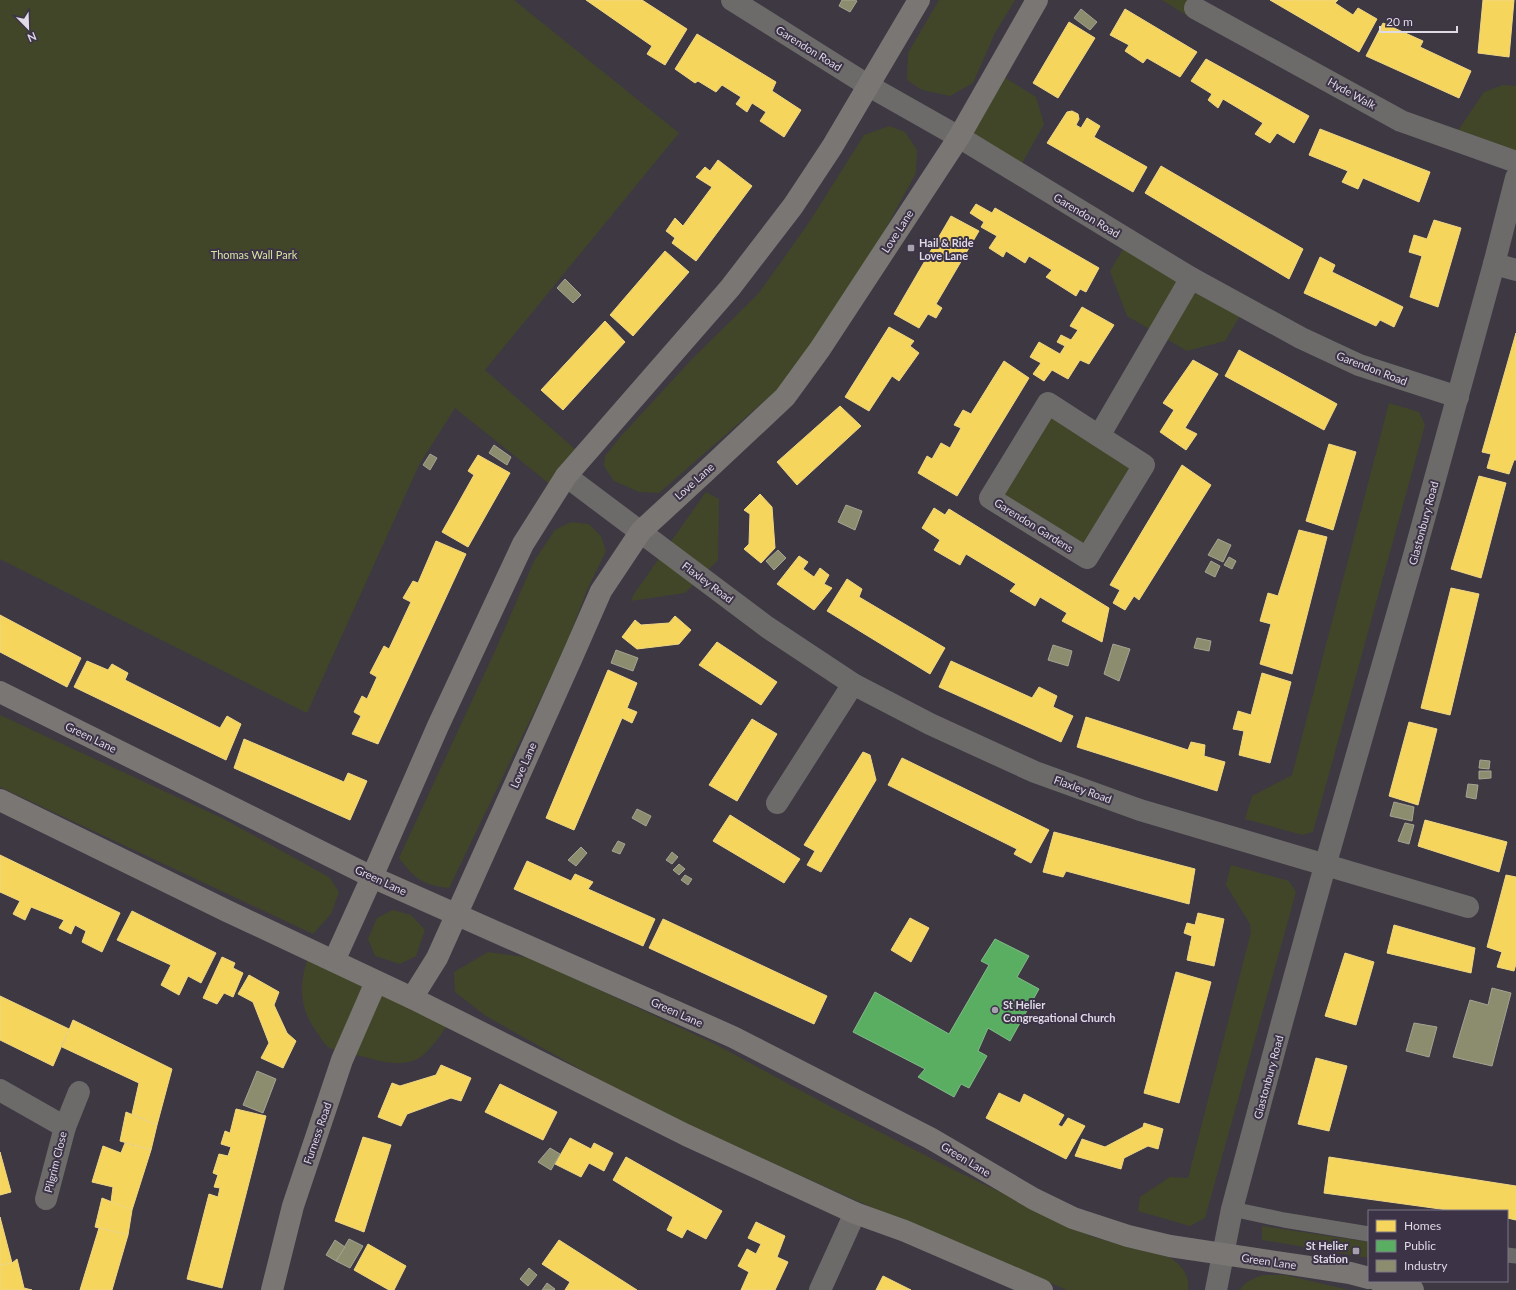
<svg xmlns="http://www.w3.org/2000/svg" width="1516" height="1290" viewBox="0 0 1516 1290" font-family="Lato,sans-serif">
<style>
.green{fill:#424629}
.homes{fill:#f6d55c;stroke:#efd685}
.public{fill:#5aae61;stroke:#82bb89}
.industry{fill:#8c8c6e;stroke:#a5a392}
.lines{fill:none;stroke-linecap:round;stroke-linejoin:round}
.lane{stroke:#6d6b6a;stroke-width:15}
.street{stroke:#6d6b6a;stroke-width:22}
.secondary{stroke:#797674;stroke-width:22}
.poi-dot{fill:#a6a1ad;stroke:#3c3347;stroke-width:1.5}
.labels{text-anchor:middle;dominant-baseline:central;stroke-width:4;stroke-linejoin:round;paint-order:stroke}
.street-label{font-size:11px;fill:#dfdae6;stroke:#3c3347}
.poi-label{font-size:11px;font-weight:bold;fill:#dfdae6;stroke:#3c3347;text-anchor:start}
.park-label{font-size:11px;fill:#d7e2a1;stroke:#3c3347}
</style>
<rect width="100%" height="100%" fill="#3d3842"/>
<g class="green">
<path d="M0 0H514L679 133 485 370 576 450 552 486 455 408 419 465 307 713 0 559Z"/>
<path d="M939 0H1015L995 33 973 83 950 96 922 90 907 80 908 53Z"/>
<path d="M1162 0H1194L1186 15Z"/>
<path d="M994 71 1036 97 1044 124 1020 167 958 133Z"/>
<path d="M1503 85 1516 86V157L1455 135 1484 92Z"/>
<path d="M889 126 905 132 917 150 916 173 880 239 813 341 779 388 659 493 639 492 614 481 604 466 605 456 622 435 693 358 758 294 808 224 864 135Z"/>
<path d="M1126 244 1243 311 1225 341 1187 351 1127 316 1110 271Z"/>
<path d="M1389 403 1419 412 1425 425 1313 832 1302 835 1245 819 1252 796 1292 775Z"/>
<path d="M1050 412 1137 467 1084 549 997 495Z"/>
<path d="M706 492 719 499 718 560 685 593 631 601 634 594Z"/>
<path d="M571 522 589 524 601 536 606 551 587 590 564 650 449 888C423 885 415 879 399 858L495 651 534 561 555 530Z"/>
<path d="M0 715 222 818 329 877 339 892 331 914 313 934 0 787Z"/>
<path d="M1231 865 1289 881 1296 892 1205 1218 1190 1226 1138 1211 1140 1197 1170 1177 1188 1178 1251 932 1250 924 1226 885Z"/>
<path d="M393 910 411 915 425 930 416 956 400 964 375 956 368 939 377 918Z"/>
<path d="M488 952 531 958 715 1044 835 1109 950 1168 1093 1237 1171 1258C1182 1266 1190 1275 1188 1290H1067L907 1223 651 1109 486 1016 455 992 454 972Z"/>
<path d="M309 955 449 1023C441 1034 433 1047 422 1056 408 1067 385 1063 369 1058 361 1056 333 1051 328 1047 325 1045 321 1039 319 1035 299 1010 298 984 309 955Z"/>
<path d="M1262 1226 1369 1242V1258L1262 1240Z"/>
<path d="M1263 1275H1285L1349 1290H1240C1244 1282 1254 1278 1263 1275Z"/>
</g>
<g class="homes">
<path d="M586 0H642L687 29 665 65 647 54 652 46Z"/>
<path d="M1270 0H1338L1335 3 1353 15 1358 8 1377 19 1359 52Z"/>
<path d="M1483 0H1514L1509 57 1478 53Z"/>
<path d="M1125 9 1197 52 1180 77 1147 58 1143 63 1125 51 1129 45 1110 35Z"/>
<path d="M1069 22 1095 38 1058 98 1033 83Z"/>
<path d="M1383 23 1423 41 1420 47 1471 71 1459 98 1366 56Z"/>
<path d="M697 34 776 82 772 91 801 110 784 137 760 121 766 112 752 103 747 112 736 104 741 97 722 85 716 92 698 81 695 83 675 69Z"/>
<path d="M1206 59 1309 116 1294 143 1277 133 1270 143 1255 134 1263 123 1223 99 1218 108 1208 100 1212 94 1191 81Z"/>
<path d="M1072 111 1078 114 1079 119 1076 125 1081 128 1087 118 1100 126 1094 137 1147 167 1133 192 1047 143 1067 112Z"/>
<path d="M1320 129 1430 172 1419 202 1363 178 1358 189 1342 182 1348 171 1309 155Z"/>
<path d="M718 160 752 186 696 261 672 243 675 238 666 231 675 218 683 226 712 187 696 177 705 167 710 171Z"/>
<path d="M1161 166 1303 249 1289 279 1145 193Z"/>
<path d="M976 204 992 213 995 208 1099 268 1086 292 1080 289 1076 296 1046 277 1052 270 1029 256 1025 263 1006 251 1003 257 989 248 997 236 981 227 984 222 970 213Z"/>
<path d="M951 216 979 231 936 304 942 308 936 318 928 314 919 328 894 314Z"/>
<path d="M1434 220 1461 228 1438 307 1410 297 1422 256 1409 252 1414 235 1427 239Z"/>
<path d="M665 251 689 272 633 336 610 315Z"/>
<path d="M1320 257 1335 265 1332 272 1403 307 1394 327 1380 320 1376 326 1304 293Z"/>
<path d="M1082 307 1114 325 1089 364 1080 360 1068 379 1052 370 1044 381 1033 374 1041 363 1030 357 1039 342 1060 354 1065 346 1057 342 1061 335 1071 340 1078 330 1070 326Z"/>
<path d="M605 321 625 342 563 410 541 390Z"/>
<path d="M889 327 914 341 910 346 919 353 899 381 892 376 869 411 845 397Z"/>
<path d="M1516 333V460H1514L1509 474 1487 468 1491 454 1482 452Z"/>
<path d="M1239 350 1337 404 1324 430 1225 376Z"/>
<path d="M1193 360 1218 374 1185 428 1197 434 1186 450 1160 432 1174 410 1163 403Z"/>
<path d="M1004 361 1029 378 957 496 918 473 927 456 932 459 941 443 950 448 961 428 954 425 963 410 971 414Z"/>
<path d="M840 406 861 426 797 485 777 462Z"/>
<path d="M1329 444 1356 452 1333 530 1306 521Z"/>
<path d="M478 455 510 473 468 547 442 532 474 475 468 471Z"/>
<path d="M1182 465 1211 485 1139 600 1134 596 1125 610 1113 603 1120 590 1110 585Z"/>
<path d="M1479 476 1506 483 1481 578 1451 569Z"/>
<path d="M760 494 772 507 775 548 761 563 744 549 749 544 750 514 744 510Z"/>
<path d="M934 508 945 515 949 509 1109 608 1102 642 1062 621 1067 613 1040 597 1035 606 1010 591 1016 584 966 554 960 565 934 550 940 540 922 528Z"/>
<path d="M1299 530 1327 537 1292 674 1260 664 1271 624 1260 621 1268 593 1278 596Z"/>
<path d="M436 541 466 554 378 744 352 734 361 716 354 712 362 696 367 699 377 677 370 673 384 646 389 649 411 602 403 598 413 581 418 583Z"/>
<path d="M799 556 808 562 803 569 814 577 820 568 829 575 824 584 832 588 814 610 777 584Z"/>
<path d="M847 579 862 589 859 597 945 648 930 674 827 611Z"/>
<path d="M1451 588 1479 594 1450 715 1421 708Z"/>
<path d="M0 615 81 658 67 687 0 652Z"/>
<path d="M675 616 691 630 679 644 637 649 622 637 635 620 641 625 669 623Z"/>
<path d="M717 642 777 682 761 705 699 665Z"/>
<path d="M87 661 108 670 112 664 128 673 125 680 220 728 227 716 241 724 226 760 74 687Z"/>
<path d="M951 661 1032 698 1039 687 1057 696 1053 707 1073 716 1061 742 939 687Z"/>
<path d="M608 670 637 683 627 708 637 712 632 723 622 718 574 830 546 818Z"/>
<path d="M1262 673 1291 682 1270 763 1239 755 1244 731 1233 729 1238 711 1251 715Z"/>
<path d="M1086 717 1188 750 1191 742 1205 745 1204 756 1225 762 1217 791 1077 747Z"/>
<path d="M752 719 777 734 737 801 709 785Z"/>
<path d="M1409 722 1437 729 1418 805 1389 796Z"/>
<path d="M244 739 344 782 348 773 367 781 350 820 234 768Z"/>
<path d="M863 752 870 755 876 780 821 872 807 865 815 851 804 845Z"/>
<path d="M902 758 1049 830 1031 863 1014 854 1017 849 888 785Z"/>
<path d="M730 815 800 859 784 883 713 841Z"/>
<path d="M1425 820 1507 842 1499 872 1418 846Z"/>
<path d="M1054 832 1195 869 1189 904 1066 871 1063 877 1043 872Z"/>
<path d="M0 855 120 913 102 952 82 942 86 931 75 925 71 934 59 928 64 920 31 907 25 920 13 914 20 901 0 892Z"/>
<path d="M527 861 571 881 575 874 593 882 588 889 655 919 643 946 514 889Z"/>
<path d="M1506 875 1516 877V964L1514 971 1497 967 1502 952 1487 947Z"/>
<path d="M132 911 216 953 201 983 188 976 179 995 161 985 171 965 117 940Z"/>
<path d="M1198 913 1224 919 1214 966 1187 960 1192 936 1184 933 1187 923 1195 925Z"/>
<path d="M910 918 929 928 911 962 891 950Z"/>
<path d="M663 919 827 996 814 1024 649 948Z"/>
<path d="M1394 925 1475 948 1471 973 1387 953Z"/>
<path d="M1345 953 1374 962 1356 1025 1325 1016Z"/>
<path d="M222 957 235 963 233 968 243 973 233 997 224 993 217 1004 203 998Z"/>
<path d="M1176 972 1211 982 1179 1103 1144 1093Z"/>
<path d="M249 975 279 992 274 1005 287 1033 296 1041 283 1068 261 1058 269 1043 253 1002 238 994Z"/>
<path d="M0 996 69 1029 53 1066 0 1040Z"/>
<path d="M73 1020 172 1069 157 1125 132 1114 139 1083 62 1047Z"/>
<path d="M1316 1058 1347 1066 1329 1131 1298 1124Z"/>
<path d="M441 1065 471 1078 461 1101 451 1098 407 1114 401 1126 378 1117 392 1083 400 1086 436 1075Z"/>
<path d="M500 1084 557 1112 543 1140 485 1112Z"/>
<path d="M999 1093 1020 1103 1024 1094 1064 1115 1058 1125 1062 1127 1068 1118 1085 1126 1066 1159 986 1118Z"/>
<path d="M236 1109 266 1116 222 1288 187 1279 209 1194 218 1197 220 1188 214 1187 218 1175 213 1173 219 1154 228 1156 231 1147 221 1144 225 1131 230 1133Z"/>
<path d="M126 1112 157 1125 151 1150 120 1141Z"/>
<path d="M1144 1123 1163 1129 1158 1149 1148 1146 1124 1158 1121 1169 1075 1156 1082 1139 1105 1147 1143 1127Z"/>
<path d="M363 1137 391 1145 364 1232 335 1221Z"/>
<path d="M570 1138 591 1149 594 1143 613 1153 604 1171 589 1163 581 1177 555 1164Z"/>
<path d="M125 1143 151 1150 132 1210 111 1202 113 1187 92 1182 103 1146 121 1153Z"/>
<path d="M0 1152 11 1192 0 1195Z"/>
<path d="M626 1157 722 1211 706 1239 687 1229 682 1238 667 1230 673 1217 613 1180Z"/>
<path d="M1329 1157 1516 1186V1220L1507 1218V1211H1455L1324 1193Z"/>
<path d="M102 1198 132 1210 128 1235 95 1227Z"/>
<path d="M0 1217 12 1263 0 1265Z"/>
<path d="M756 1222 785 1236 777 1257 788 1262 775 1290H741L749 1272 738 1266 747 1249 756 1254 761 1244 748 1238Z"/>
<path d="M99 1228 128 1235 112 1290H80Z"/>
<path d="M559 1240 637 1290H565L570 1282 542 1264Z"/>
<path d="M368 1244 406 1266 394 1290H389L354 1270Z"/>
<path d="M17 1259 24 1288 32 1290H0V1265L12 1263Z"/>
<path d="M883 1276 911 1290H876Z"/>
</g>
<path class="public" d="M995 939 1029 956 1017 977 1039 989 1010 1041 988 1028 978 1051 987 1056 969 1088 961 1084 954 1097 918 1077 925 1069 853 1032 875 992 949 1034 989 965 981 961Z"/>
<g class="industry">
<path d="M842 0H855L857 1 850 12 839 6Z"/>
<path d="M1081 9 1097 22 1090 30 1074 18Z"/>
<path d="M565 279 581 295 573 303 557 288Z"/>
<path d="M494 445 511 457 507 465 489 453Z"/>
<path d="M430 454 437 458 430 470 423 465Z"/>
<path d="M846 505 862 511 855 530 838 522Z"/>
<path d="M1218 539 1231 545 1223 562 1208 555Z"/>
<path d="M778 550 786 558 774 570 766 561Z"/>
<path d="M1229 557 1236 561 1232 569 1224 565Z"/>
<path d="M1211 561 1220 566 1215 577 1205 572Z"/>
<path d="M1197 638 1211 641 1209 651 1194 648Z"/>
<path d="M1113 644 1130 649 1119 681 1104 674Z"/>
<path d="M1053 645 1072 651 1068 666 1048 660Z"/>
<path d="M616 650 638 658 633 671 611 663Z"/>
<path d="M1480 760 1490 761 1489 769 1479 768Z"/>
<path d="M1479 771H1491V778L1479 779Z"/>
<path d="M1468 784 1478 785 1476 799 1466 797Z"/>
<path d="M1394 802 1414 807 1412 821 1390 816Z"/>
<path d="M637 809 651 816 646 826 632 818Z"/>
<path d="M1405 823 1414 825 1409 844 1398 841Z"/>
<path d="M618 841 625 844 620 854 612 851Z"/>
<path d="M581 847 587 853 576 866 568 860Z"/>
<path d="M672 852 678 857 672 864 666 860Z"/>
<path d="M679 864 685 869 679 875 673 870Z"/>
<path d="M685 875 692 879 688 885 681 880Z"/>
<path d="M1492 988 1511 993 1492 1066 1453 1057 1470 1000 1488 1005Z"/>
<path d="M1414 1023 1437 1027 1429 1057 1406 1051Z"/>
<path d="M257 1071 276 1079 263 1113 243 1105Z"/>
<path d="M550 1148 560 1154 551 1170 538 1162Z"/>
<path d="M349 1239 363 1246 350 1268 336 1261Z"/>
<path d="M335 1240 345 1247 336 1261 326 1255Z"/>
<path d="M529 1268 537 1275 528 1286 520 1279Z"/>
<path d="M547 1283 555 1289 554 1290H542Z"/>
</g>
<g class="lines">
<g class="lane">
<path d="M1232 1209 1284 1220 1369 1234"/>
<path d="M1507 1255 1516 1256"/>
</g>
<g class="street">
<path d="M732 0 869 86 959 137 1191 278 1301 338 1359 365 1458 397"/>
<path d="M1195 8 1401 121 1516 162"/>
<path d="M1494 264 1516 270"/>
<path d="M1099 436 1048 403 990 498 1087 558 1144 465 1099 436 1191 278"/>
<path d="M566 476 767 627 853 684 930 724 1035 772 1140 810 1468 907"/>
<path d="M777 803 853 684"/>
<path d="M0 1090 65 1127 46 1199"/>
<path d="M65 1127 79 1092"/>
<path d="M820 1290 855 1213"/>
<path d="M1216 1290 1232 1209 1281 1026 1325 866 1413 559 1494 264 1516 178"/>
</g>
<g class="secondary">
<path d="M0 692 372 877 733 1037 930 1138 1034 1199 1073 1218 1128 1236 1170 1246 1350 1273 1369 1278"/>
<path d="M0 800 227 911 412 998 686 1135 855 1213 905 1231 1042 1290"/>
<path d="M334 961 372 877 438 726 523 544 566 476 730 288 793 206 832 147 919 0"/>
<path d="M412 998 437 958 573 655 601 591 641 531 704 473 785 397 820 349 959 137 1037 0"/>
<path d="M1379 1281 1413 1290"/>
<path d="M272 1290 293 1206 342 1060 376 982"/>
</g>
</g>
<g class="poi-dot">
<rect x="907" y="244" width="8" height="8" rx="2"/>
<circle cx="995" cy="1010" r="4"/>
<rect x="1352" y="1247" width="8" height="8" rx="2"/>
</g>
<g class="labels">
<g class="street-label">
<text transform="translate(809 48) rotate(32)">Garendon Road</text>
<text transform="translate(1352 93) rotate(29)">Hyde Walk</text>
<text transform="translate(1087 215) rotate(31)">Garendon Road</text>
<text transform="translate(897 231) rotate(-57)">Love Lane</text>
<text transform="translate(1372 368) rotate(21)">Garendon Road</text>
<text transform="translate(694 481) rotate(-42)">Love Lane</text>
<text transform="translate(1423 523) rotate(-75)">Glastonbury Road</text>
<text transform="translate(1034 525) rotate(32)">Garendon Gardens</text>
<text transform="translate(708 582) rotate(37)">Flaxley Road</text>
<text transform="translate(91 737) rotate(26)">Green Lane</text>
<text transform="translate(523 765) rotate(-66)">Love Lane</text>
<text transform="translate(1083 789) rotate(20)">Flaxley Road</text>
<text transform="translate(381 880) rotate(25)">Green Lane</text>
<text transform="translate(677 1012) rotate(24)">Green Lane</text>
<text transform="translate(1268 1077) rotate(-75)">Glastonbury Road</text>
<text transform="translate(317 1133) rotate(-71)">Furness Road</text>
<text transform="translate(966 1159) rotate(31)">Green Lane</text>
<text transform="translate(55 1162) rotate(-76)">Pilgrim Close</text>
<text transform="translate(1269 1261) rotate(8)">Green Lane</text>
</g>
<g class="poi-label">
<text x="919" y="242">Hail &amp; Ride<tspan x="919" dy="13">Love Lane</tspan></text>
<text x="1003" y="1004">St Helier<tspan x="1003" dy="13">Congregational Church</tspan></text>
<text x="1348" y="1245" text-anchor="end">St Helier<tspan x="1348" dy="13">Station</tspan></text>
</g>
<g class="park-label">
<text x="254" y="254">Thomas Wall Park</text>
</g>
</g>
<rect x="1368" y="1210" width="140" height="72" fill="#3c3347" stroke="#7d7687"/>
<rect x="1376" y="1220" width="20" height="12" fill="#f6d55c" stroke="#7d7687"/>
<text x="1404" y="1230" font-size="12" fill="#dfdae6">Homes</text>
<rect x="1376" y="1240" width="20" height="12" fill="#5aae61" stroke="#7d7687"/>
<text x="1404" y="1250" font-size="12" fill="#dfdae6">Public</text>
<rect x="1376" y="1260" width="20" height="12" fill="#8c8c6e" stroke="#7d7687"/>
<text x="1404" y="1270" font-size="12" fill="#dfdae6">Industry</text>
<g transform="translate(28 28) rotate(157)" stroke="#3c3347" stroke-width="3" paint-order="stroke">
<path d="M0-3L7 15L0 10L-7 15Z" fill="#dfdae6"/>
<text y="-6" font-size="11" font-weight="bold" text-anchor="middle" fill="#dfdae6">N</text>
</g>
<path d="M1380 26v6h77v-6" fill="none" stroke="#dfdae6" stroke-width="2"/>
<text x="1386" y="26" font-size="12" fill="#dfdae6" stroke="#3c3347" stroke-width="3" paint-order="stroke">20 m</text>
</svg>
